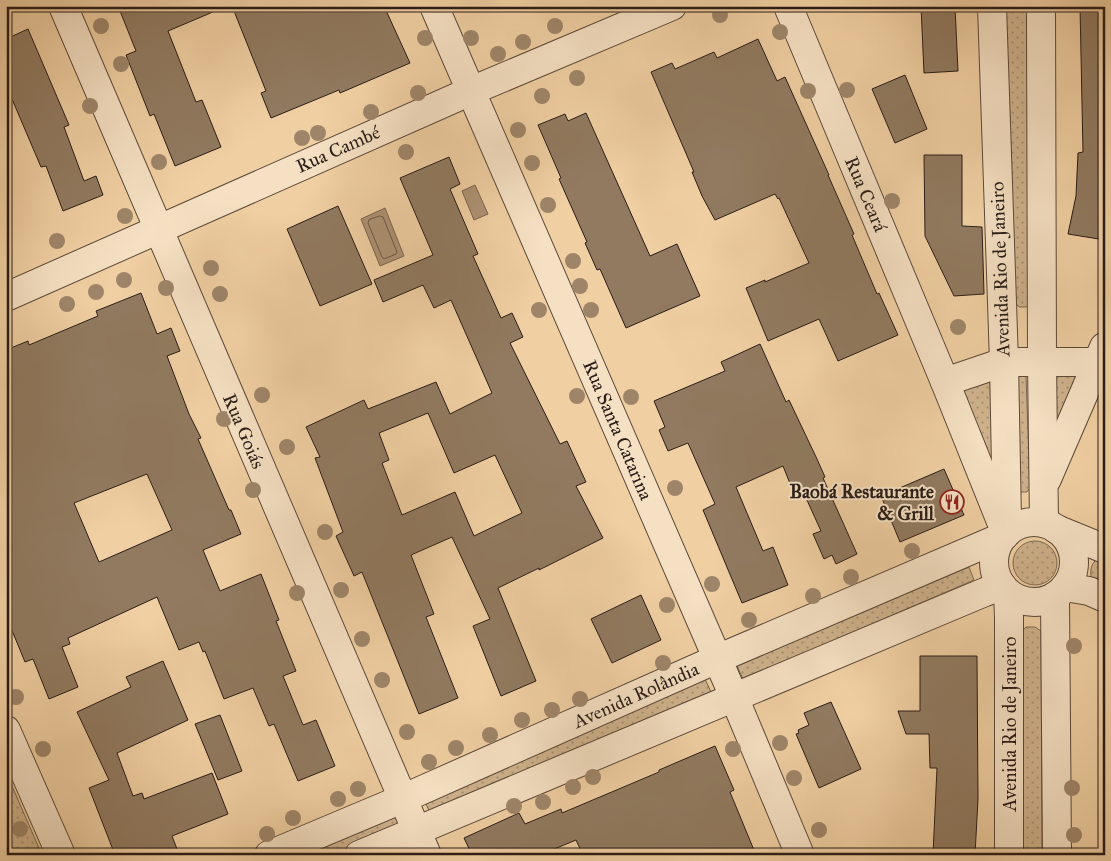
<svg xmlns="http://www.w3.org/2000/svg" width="1111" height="861" viewBox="0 0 1111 861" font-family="'IM FELL Great Primer',serif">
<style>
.grass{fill:url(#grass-dots);stroke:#7c6752}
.water{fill:#ad9273;stroke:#79634f}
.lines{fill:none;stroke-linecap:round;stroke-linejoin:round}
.shore{stroke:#6c5846;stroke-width:1}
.building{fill:#917a60;stroke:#2a1d18;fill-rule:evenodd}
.minor-casing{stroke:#5c4a3a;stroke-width:30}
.minor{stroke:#f5e0c3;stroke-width:28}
.tree{fill:#9e8569}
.labels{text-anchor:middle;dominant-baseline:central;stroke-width:4;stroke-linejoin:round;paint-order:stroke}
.street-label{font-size:19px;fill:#2a1d18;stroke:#f5e0c3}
.poi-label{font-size:19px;font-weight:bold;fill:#2a1d18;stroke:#f5e0c3;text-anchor:end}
</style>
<defs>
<pattern id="grass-dots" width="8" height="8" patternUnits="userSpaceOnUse" patternTransform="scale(1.25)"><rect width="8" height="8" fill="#ceb18b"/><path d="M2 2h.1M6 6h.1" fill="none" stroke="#a78f71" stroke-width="1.8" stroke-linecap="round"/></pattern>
</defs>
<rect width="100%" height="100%" fill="#f0cfa2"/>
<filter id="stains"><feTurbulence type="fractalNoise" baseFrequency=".004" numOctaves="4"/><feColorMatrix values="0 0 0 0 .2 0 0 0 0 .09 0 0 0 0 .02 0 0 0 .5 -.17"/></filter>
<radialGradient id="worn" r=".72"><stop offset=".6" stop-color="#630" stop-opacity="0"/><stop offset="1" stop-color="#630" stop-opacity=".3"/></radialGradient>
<g class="grass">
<path d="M1004 6H1028L1032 307H1019L1013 300Z"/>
<path d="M1054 371H1080L1055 445Z"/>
<path d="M1015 372 1026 376 1030 488 1027 492H1021L1018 487Z"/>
<path d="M987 379 990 383 993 456 989 458 961 386Z"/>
<circle cx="1035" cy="563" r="22"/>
<path d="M1101 556 1105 558V586L1092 580C1089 570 1091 562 1101 556Z"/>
<path d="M969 567 974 580 743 679 737 666Z"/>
<path d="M1026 627H1035L1041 631 1042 855H1019L1018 636Z"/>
<path d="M705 679 711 692 432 817 426 804Z"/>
<path d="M6 772 42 855H13L6 838Z"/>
<path d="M399 816 404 829 342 855H306Z"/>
</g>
<g class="water">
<path d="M475 185 488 214 474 220 462 191Z"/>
<path d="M385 208 404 256 380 266 361 219Z"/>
</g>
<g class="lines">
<path class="shore" d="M380 216 383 217 397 252 396 254 384 259 382 257 368 223 369 220Z"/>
</g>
<g class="building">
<path d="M132 6H227L168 31 196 102 202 100 221 147 175 166 154 114 150 116 126 55 136 51 120 11Z"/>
<path d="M232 6H384L410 63 340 93 339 90 271 118 261 93 266 91Z"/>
<path d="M921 6H955L958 71 924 73Z"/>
<path d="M1080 6H1105V220L1099 239 1068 234 1076 196 1078 153 1083 152Z"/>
<path d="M28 29 69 125 64 127 84 181 96 176 103 195 63 211 46 166 41 167 6 85V39Z"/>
<path d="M758 39 777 81 785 77 829 175H828L854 234 852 235 877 294 879 293 898 335 838 361 819 319 768 341 746 288 765 280V282L809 263 779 198 778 199 775 194 715 220 702 196 692 172H694L651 72 672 63 675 69 714 52 717 58Z"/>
<path d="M905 75 927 129 895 143 872 89Z"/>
<path d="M586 113 650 256 677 244 700 296 626 328 600 269 597 270 585 243 587 242 559 179 561 178 538 125 565 114 568 121Z"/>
<path d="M924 155H962V226L982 227 984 294 954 296 925 236Z"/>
<path d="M449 157 460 184 450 189 478 254 473 256 501 318 512 313 523 337 510 343 560 444 567 441 586 482 576 486 603 538 539 570V568L498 588 536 681 501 696 473 626 490 619 452 537 411 555 434 614 426 617 458 698 419 714 362 572 354 576 336 536 343 532 315 458 320 457 306 427 364 400 368 409 436 382 450 414 492 393 451 300 434 308 423 285 383 302 374 280 433 255 400 178ZM428 413 454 473 495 455 522 513 474 536 455 492 402 515 382 463 389 460 379 433Z"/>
<path d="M338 206 372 284 320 306 287 229Z"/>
<path d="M141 293 157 334 171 328 180 351 167 356 189 414 201 438 198 439 229 510H231L241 534 203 550 220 591 261 574 279 620 276 621 296 671 283 676 303 725 316 720 335 766 298 781 274 724 269 726 253 688 224 699 205 651 203 652 199 642 179 650 157 597 68 638 70 644 62 647 78 687 49 699 33 659 25 662 6 616V350L28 341 29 345 98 316 96 311ZM147 474 172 530 99 562 74 503Z"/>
<path d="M760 344 786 402 789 400 817 459 825 477 823 478 857 554 836 564 832 555 824 559 813 534 821 531 801 487 793 491 783 466 736 487 763 551 773 547 788 585 742 603 703 510 715 504 688 443 668 451 659 430 665 427 654 401 725 371 721 362Z"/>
<path d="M944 469 964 515 900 542 881 496Z"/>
<path d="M641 595 661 640 612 663 591 619Z"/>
<path d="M920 656H977L978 799 975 855 933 854 937 768H930L929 734H906L898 711H920Z"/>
<path d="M163 661 188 720 117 753 133 796 142 793 144 799 212 773 228 814 172 836 177 849 162 855H115L89 788 109 780 77 712 131 687 126 677Z"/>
<path d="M831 702 861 769 819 788 796 734 799 733 798 730 809 725 804 713Z"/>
<path d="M220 715 242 771 218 780 195 724Z"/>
<path d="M715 746 734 790 730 792 756 855H583L576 840 540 855H472L464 838 519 813 525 824 561 809 562 813 659 772V770Z"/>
</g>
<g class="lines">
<g class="minor-casing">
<g id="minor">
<path d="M63 6 427 855"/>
<path d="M434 6 734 697 800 855"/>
<path d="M788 6 945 382 1006 534"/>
<path d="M992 6 1004 362 1007 520"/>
<path d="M1041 6 1042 362 1044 523"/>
<path d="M6 297 471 91 672 6"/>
<path d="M945 382 1004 362H1098"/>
<path d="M1047 479 1104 347"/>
<circle cx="1034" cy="562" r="40"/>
<path d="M1056 529 1105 549"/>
<path d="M1065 587 1089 591 1105 598"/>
<path d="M1008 593 1009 618V855"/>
<path d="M1055 596 1057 855"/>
<path d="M6 730 61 855"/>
<path d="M269 855 402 799 717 659 1004 536"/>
<path d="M359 855 985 592 1002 586"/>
</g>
</g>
<use href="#minor" class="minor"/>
</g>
<g class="tree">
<circle cx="720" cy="15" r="8"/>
<circle cx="101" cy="26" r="8"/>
<circle cx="555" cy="26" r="8"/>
<circle cx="780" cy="32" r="8"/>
<circle cx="425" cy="38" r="8"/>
<circle cx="471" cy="38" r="8"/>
<circle cx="523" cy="42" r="8"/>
<circle cx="498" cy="54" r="8"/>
<circle cx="121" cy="64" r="8"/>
<circle cx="577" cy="78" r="8"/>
<circle cx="847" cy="90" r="8"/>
<circle cx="808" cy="91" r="8"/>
<circle cx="418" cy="93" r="8"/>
<circle cx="542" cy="96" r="8"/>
<circle cx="90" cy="106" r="8"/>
<circle cx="371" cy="112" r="8"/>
<circle cx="518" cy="130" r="8"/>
<circle cx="318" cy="133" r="8"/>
<circle cx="302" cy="138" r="8"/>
<circle cx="406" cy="152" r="8"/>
<circle cx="159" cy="162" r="8"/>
<circle cx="532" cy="163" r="8"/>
<circle cx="892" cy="201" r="8"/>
<circle cx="548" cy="205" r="8"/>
<circle cx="125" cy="216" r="8"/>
<circle cx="57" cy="241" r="8"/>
<circle cx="573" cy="261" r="8"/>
<circle cx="211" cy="268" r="8"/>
<circle cx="124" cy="280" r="8"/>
<circle cx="580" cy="286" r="8"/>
<circle cx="166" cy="288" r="8"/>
<circle cx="96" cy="292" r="8"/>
<circle cx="220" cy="294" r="8"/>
<circle cx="67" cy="304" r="8"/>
<circle cx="539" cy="310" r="8"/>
<circle cx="591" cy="310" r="8"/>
<circle cx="958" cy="327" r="8"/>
<circle cx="262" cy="395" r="8"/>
<circle cx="577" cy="396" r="8"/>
<circle cx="631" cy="397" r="8"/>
<circle cx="224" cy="419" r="8"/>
<circle cx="287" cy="447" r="8"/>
<circle cx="675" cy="488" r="8"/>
<circle cx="253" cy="490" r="8"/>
<circle cx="325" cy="532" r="8"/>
<circle cx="912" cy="551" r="8"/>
<circle cx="851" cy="577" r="8"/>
<circle cx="712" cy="584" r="8"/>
<circle cx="341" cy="590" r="8"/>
<circle cx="297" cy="593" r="8"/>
<circle cx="813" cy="596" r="8"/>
<circle cx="667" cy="605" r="8"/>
<circle cx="749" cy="620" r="8"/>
<circle cx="362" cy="639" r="8"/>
<circle cx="1074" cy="646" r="8"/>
<circle cx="663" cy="663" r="8"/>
<circle cx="382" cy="680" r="8"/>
<circle cx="16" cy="697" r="8"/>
<circle cx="580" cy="699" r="8"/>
<circle cx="552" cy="710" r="8"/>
<circle cx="522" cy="720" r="8"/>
<circle cx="407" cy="732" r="8"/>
<circle cx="490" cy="735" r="8"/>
<circle cx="780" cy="743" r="8"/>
<circle cx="456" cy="748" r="8"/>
<circle cx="43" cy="749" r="8"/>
<circle cx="733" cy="749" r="8"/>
<circle cx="429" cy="762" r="8"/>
<circle cx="593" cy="777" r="8"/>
<circle cx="794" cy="778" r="8"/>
<circle cx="573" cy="787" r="8"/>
<circle cx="1072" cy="788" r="8"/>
<circle cx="358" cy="789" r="8"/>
<circle cx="338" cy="799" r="8"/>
<circle cx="543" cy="802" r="8"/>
<circle cx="514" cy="806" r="8"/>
<circle cx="293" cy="818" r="8"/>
<circle cx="20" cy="829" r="8"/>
<circle cx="819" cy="830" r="8"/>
<circle cx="267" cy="834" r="8"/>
<circle cx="1074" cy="835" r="8"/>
</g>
<defs>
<g id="restaurant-ring" transform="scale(1.25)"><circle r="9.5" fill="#f5e0c3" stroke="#8f2418" stroke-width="1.5"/><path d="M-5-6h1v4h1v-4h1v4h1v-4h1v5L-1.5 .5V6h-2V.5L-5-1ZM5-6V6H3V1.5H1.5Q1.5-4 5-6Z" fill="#8f2418"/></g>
</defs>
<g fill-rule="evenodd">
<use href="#restaurant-ring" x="952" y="502"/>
</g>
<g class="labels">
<g class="street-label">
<text transform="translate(338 149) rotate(-24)">Rua Cambé</text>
<text transform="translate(866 194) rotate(67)">Rua Ceará</text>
<text transform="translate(1000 269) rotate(-92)">Avenida Rio de Janeiro</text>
<text transform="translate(618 430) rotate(67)">Rua Santa Catarina</text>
<text transform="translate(244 431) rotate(67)">Rua Goiás</text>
<text transform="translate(636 695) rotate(-24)">Avenida Rolândia</text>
<text transform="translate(1009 724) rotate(-90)">Avenida Rio de Janeiro</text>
</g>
<g class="poi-label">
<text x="934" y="491">Baobá Restaurante<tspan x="934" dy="22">&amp; Grill</tspan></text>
</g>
</g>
<rect width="1111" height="861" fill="none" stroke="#f0cfa2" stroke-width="25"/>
<rect x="8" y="8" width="1096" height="846" fill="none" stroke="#2a1d18" stroke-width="2.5"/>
<rect x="12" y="12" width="1086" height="836" fill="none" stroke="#2a1d18"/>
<rect width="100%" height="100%" filter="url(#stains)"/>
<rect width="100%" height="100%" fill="url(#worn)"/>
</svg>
